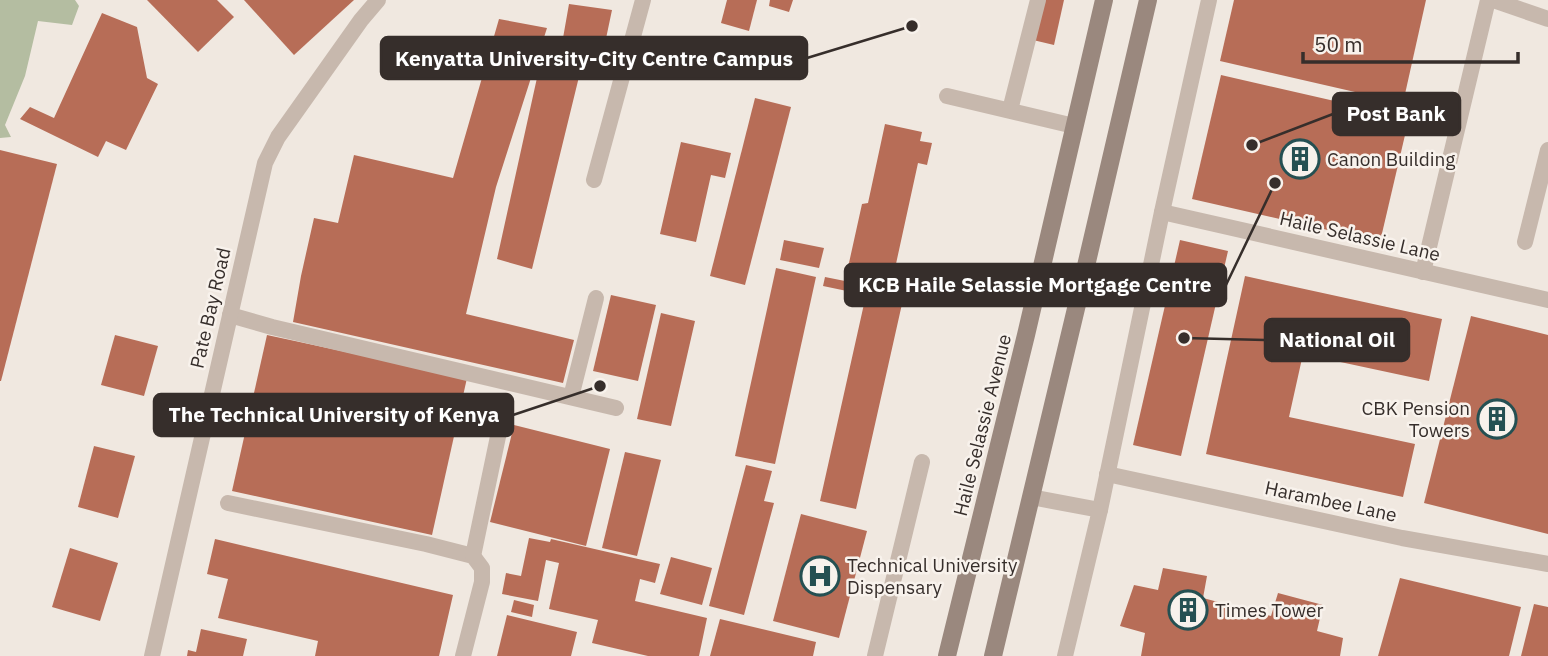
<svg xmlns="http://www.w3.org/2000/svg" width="1548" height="656" viewBox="0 0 1548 656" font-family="'IBM Plex Sans',sans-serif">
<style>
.green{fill:#b4bda1}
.building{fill:#b76d57}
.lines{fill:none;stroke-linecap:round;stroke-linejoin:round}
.service{stroke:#c7b8ad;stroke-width:16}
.secondary{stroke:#9a887e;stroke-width:18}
.labels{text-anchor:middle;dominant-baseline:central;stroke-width:5;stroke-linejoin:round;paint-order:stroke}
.poi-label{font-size:19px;fill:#362e2b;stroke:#f8f2ec;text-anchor:start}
.street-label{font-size:19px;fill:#362e2b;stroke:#f8f2ec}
.leader{fill:none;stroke:#362e2b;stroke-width:2.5}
.callout-dot{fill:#362e2b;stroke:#f8f2ec;stroke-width:2.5}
.callout{fill:#362e2b;stroke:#362e2b;stroke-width:2.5}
.callout-label{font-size:21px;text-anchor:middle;font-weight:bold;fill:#fff}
</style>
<rect width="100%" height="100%" fill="#f0e8e0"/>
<path class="green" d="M0 0H75L79 6 72 25 38 21 25 76 5 125 11 137 0 138Z"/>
<g class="building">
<path d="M147 0H217L234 17 198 52Z"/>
<path d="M244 0H354L294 55Z"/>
<path d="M727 0H757L749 31 721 23Z"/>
<path d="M770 0H793L789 12 769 6Z"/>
<path d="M1043 0H1064L1054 45 1033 40Z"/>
<path d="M1234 0H1426L1403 103 1220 61Z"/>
<path d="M569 4 612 10 604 48 587 44 532 269 497 259 546 37 563 38Z"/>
<path d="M102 13 137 27 147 78 158 84 126 150 106 141 98 157 20 119 30 107 54 118Z"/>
<path d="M499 19 547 28 496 187 466 314 574 340 563 383 293 322 301 276 314 218 338 223 354 155 453 178Z"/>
<path d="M1221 75 1409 118 1380 242 1192 199Z"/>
<path d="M755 98 791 107 745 285 710 276Z"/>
<path d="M885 124 922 132 920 141 932 143 927 165 918 163 894 273 889 271 884 291 904 295 856 509 820 501 866 295 823 286 825 277 845 281 862 204 868 203Z"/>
<path d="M681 142 731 153 725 178 711 175 696 242 660 234Z"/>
<path d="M0 150 57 164 1 381H0Z"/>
<path d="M784 240 824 248 819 268 780 260Z"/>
<path d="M1180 240 1228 251 1181 456 1133 445Z"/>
<path d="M776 268 816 277 775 464 735 456Z"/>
<path d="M1245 276 1442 319 1429 381 1303 354 1289 417 1415 444 1403 497 1206 454Z"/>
<path d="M611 295 656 305 638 381 593 371Z"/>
<path d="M661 313 695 321 671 426 637 419Z"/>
<path d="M1471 316 1548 335V534L1424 503Z"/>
<path d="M115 335 158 346 144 396 101 385Z"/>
<path d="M267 335 467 378 432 535 232 491Z"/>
<path d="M514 425 610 449 586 546 490 522Z"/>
<path d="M94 446 135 456 118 518 78 507Z"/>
<path d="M625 452 661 460 637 556 602 548Z"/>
<path d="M746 465 772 471 764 501 774 503 744 615 709 606Z"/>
<path d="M801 514 867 531 839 638 773 621Z"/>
<path d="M529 538 550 542 551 539 660 564 655 583 640 579 635 601 707 618 699 656H648L592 643 598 620 549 609 559 563 546 560 538 601 502 594 506 573 521 576Z"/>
<path d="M215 539 453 595 439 656H315L318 641 218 618 228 579 207 574Z"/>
<path d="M70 548 118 563 100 621 52 607Z"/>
<path d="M671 557 712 568 702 605 660 594Z"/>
<path d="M1163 568 1207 576 1203 598 1271 616 1278 593 1323 605 1317 631 1343 638 1340 656H1141L1145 633 1120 626 1134 585 1158 590Z"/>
<path d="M1400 578 1521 607 1509 656H1378Z"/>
<path d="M514 600 534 605 532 617 511 612Z"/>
<path d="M1534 604 1548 607V656H1521Z"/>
<path d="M507 615 577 632 571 656H497Z"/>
<path d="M720 619 816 642 813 656H710Z"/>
<path d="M201 629 247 639 243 656H187L188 650 196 652Z"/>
</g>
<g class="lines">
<g class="service">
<path d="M1493 0 1548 19"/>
<path d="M947 96 1074 126"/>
<path d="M1010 110 1038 0"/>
<path d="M594 180 643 0"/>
<path d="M1162 212 1548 300"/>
<path d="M1525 242 1548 150"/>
<path d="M1423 272 1488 0"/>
<path d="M230 315 272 327 616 408"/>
<path d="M571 397 596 298"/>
<path d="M1107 474 1402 538 1548 564"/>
<path d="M1031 497 1100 510"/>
<path d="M228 503 426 544 473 556 482 568V582L463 656"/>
<path d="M473 556 500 427"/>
<path d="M152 656 265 163 278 137 361 20 378 0"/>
<path d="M875 656 922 462"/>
<path d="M1065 656 1100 510 1162 212 1209 0"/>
</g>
<g class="secondary">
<path d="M947 656 1026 335 1104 0"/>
<path d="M993 656 1079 296 1148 0"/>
</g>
</g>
<defs>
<g id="building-ring" transform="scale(2.0125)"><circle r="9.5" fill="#f8f2ec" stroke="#255052" stroke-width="1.5"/><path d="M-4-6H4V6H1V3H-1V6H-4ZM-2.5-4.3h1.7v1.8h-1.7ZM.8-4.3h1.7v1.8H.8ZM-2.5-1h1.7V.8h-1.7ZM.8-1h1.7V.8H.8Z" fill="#255052"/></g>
<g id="hospital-ring" transform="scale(2.0125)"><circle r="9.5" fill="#f8f2ec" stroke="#255052" stroke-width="1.5"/><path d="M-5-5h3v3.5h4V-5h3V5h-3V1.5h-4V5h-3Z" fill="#255052"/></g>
</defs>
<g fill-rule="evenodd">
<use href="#building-ring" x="1300" y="159"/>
<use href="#building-ring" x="1497" y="419"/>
<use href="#hospital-ring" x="820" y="576"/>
<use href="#building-ring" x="1188" y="610"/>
</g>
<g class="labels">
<g class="poi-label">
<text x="1327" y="159">Canon Building</text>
<text x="1470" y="408" text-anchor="end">CBK Pension<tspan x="1470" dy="22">Towers</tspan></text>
<text x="847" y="565">Technical University<tspan x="847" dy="22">Dispensary</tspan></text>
<text x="1215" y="610">Times Tower</text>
</g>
<g class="street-label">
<text transform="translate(1360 236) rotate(13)">Haile Selassie Lane</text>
<text transform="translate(210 308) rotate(-77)">Pate Bay Road</text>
<text transform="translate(982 425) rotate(-76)">Haile Selassie Avenue</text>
<text transform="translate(1331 501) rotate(12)">Harambee Lane</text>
</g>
</g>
<path class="leader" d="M912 26L807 58M1252 145L1333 114M1275 183L1226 285M1184 338L1265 340M600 386L513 415"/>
<g class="callout-dot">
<circle cx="912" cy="26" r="7"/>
<circle cx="1252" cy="145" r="7"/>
<circle cx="1275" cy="183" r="7"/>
<circle cx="1184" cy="338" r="7"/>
<circle cx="600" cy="386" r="7"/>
</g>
<g class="callout">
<rect x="381" y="37" width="426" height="42" rx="7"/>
<rect x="1333" y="93" width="127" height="42" rx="7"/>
<rect x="845" y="264" width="381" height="42" rx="7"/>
<rect x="1265" y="319" width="144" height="42" rx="7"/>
<rect x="154" y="394" width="359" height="42" rx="7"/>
</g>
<g class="callout-label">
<text x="594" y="66">Kenyatta University-City Centre Campus</text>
<text x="1396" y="121">Post Bank</text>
<text x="1035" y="292">KCB Haile Selassie Mortgage Centre</text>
<text x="1337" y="347">National Oil</text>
<text x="334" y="422">The Technical University of Kenya</text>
</g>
<path d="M1303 52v10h215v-10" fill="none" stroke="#362e2b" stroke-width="3.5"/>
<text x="1314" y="52" font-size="21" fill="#362e2b" stroke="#f8f2ec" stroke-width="5" paint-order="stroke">50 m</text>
</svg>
